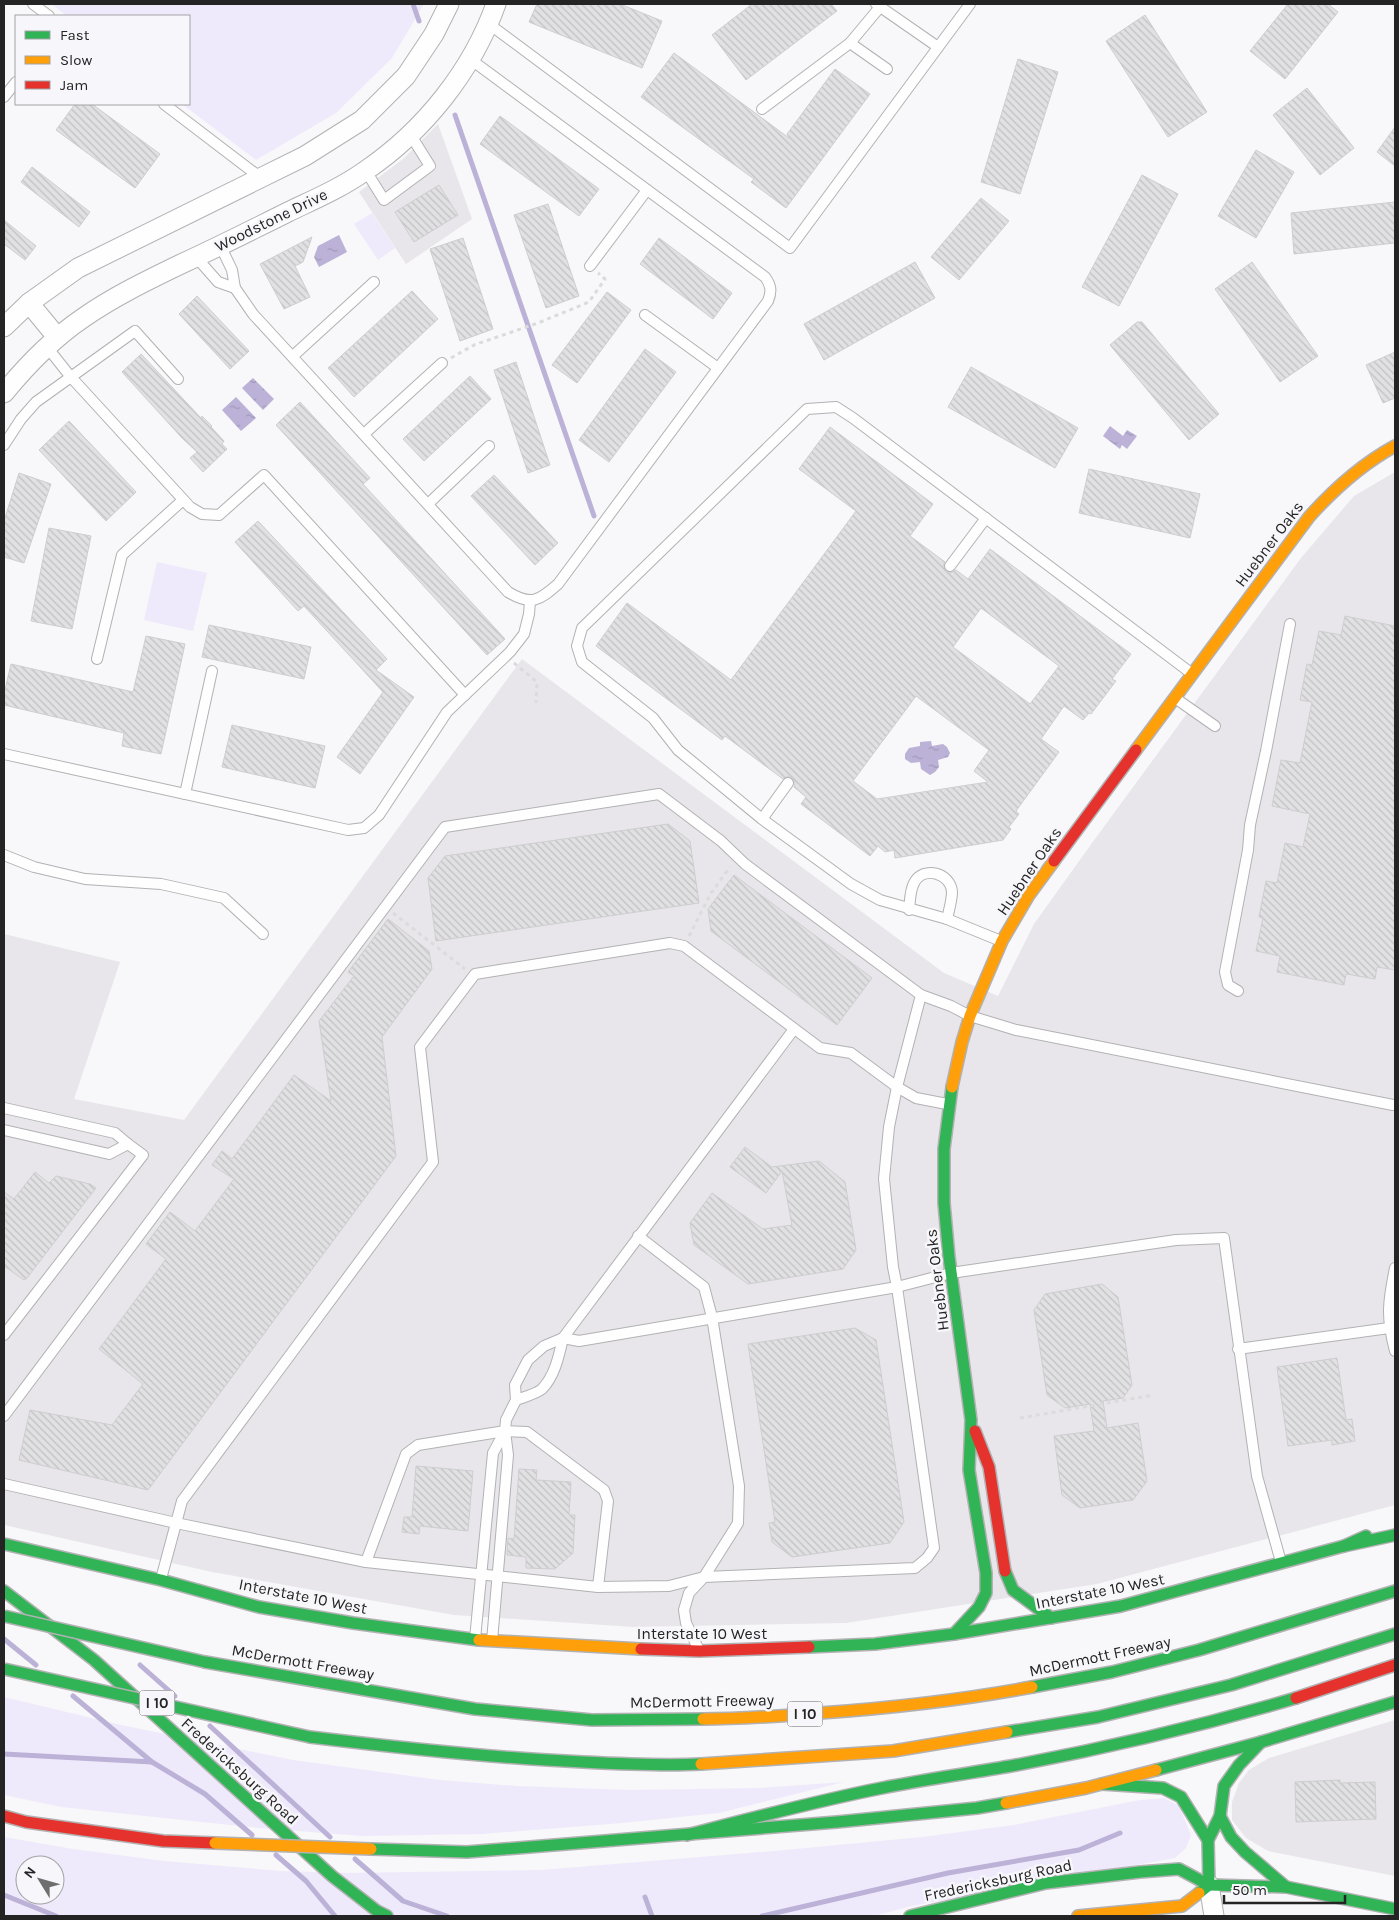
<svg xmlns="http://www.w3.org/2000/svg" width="1399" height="1920" viewBox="0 0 1399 1920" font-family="Karla,sans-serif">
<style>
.built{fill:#e8e6eb}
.grass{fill:#efeafb;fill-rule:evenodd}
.water{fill:url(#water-ripples)}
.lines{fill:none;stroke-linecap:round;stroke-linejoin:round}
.stream{stroke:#bcb1d7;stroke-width:5}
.building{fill:url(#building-back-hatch);stroke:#cecdcf;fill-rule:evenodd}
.lane-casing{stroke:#b2b1b3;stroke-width:12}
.street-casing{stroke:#b2b1b3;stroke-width:21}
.fast-casing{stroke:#b2b1b3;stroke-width:14}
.slow-casing{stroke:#b2b1b3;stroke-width:14}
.jam-casing{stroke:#b2b1b3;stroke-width:14}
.path{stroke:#dbdbdc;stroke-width:3;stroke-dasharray:4 4;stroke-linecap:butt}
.lane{stroke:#fefefe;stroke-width:10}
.street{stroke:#fefefe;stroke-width:19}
.fast{stroke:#30b455;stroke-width:11}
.slow{stroke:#ff9f0a;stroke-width:11}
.jam{stroke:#e5322d;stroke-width:11}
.fast-bridge-casing{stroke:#b2b1b3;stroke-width:14;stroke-linecap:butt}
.slow-bridge-casing{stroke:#b2b1b3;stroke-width:14;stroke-linecap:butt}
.fast-bridge{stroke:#30b455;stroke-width:11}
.slow-bridge{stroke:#ff9f0a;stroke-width:11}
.labels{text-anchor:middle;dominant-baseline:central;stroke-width:5;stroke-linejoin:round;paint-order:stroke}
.shield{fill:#f7f6fa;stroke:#636365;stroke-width:1}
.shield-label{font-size:15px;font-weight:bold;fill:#242425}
.street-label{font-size:16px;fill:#242425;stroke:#f7f6fa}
</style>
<defs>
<pattern id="water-ripples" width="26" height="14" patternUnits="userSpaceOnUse" patternTransform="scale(1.25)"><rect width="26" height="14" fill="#bcb1d7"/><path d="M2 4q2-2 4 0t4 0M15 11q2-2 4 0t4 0" fill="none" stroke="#a198b8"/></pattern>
<pattern id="building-back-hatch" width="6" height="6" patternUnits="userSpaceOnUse" patternTransform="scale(1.25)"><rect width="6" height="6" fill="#e1e0e2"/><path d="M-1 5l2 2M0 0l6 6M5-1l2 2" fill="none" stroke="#c1c0c2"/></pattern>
</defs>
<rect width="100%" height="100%" fill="#f8f7f9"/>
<g class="built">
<path d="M438 124 472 219 406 264 359 192 403 159Z"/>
<path d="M1395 472V1505L1097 1584 846 1623 633 1627 454 1615 212 1572 4 1525V934L120 962 74 1099 184 1120 522 659 944 973 998 996 1034 924 1092 843 1301 558 1354 496Z"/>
<path d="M1395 1720V1876L1268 1851 1246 1838 1232 1820V1802L1239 1783 1249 1770 1269 1758Z"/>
</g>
<g class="grass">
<path d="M51 4H424L392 58 336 113 256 160 182 104H189V16H67Z"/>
<path d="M372 213 395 248 378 260 354 224Z"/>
<path d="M157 562 207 573 193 631 144 620Z"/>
<path d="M4 1697 121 1725 293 1760 440 1780 518 1786 631 1790 760 1788 844 1782 719 1813 622 1823 482 1834 363 1836 258 1828 61 1807 4 1795Z"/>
<path d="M1164 1798 1179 1806 1191 1835 1186 1848 1175 1858 912 1906 874 1916H4V1837L73 1849 164 1861 281 1871 345 1873 541 1870 774 1851 922 1837 1014 1825 1140 1800ZM25 1865H55V1895H25Z"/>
</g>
<g class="water">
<path d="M339 235 347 252 319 267 314 257 318 246Z"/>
<path d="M253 378 274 399 263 410 242 388Z"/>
<path d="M236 397 256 418 241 431 222 410Z"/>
<path d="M1110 426 1123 436 1127 430 1137 436 1127 449 1122 445 1120 449 1103 436Z"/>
<path d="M931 741 932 746 943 744 947 747 950 753 948 757 938 760 939 767 935 772 930 775 921 769 920 762 911 763 905 759V754L909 748 920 746V742Z"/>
</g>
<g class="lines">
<g class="stream">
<path d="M413 4 419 21"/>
<path d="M455 115 594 516"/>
<path d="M4 1639 36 1665"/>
<path d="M140 1665 175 1696"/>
<path d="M73 1696 152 1762 205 1794 252 1835"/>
<path d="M210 1726 330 1837"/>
<path d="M4 1754 152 1762"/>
<path d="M276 1855 306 1881 335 1916"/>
<path d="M355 1859 403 1901 447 1916"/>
<path d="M4 1895 56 1916"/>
<path d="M645 1897 652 1916"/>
<path d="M762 1916 948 1873 1079 1850 1120 1833"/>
</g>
</g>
<g class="building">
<path d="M537 4H620L662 21 642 68 529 22Z"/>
<path d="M752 4H831L837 11 746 80 712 35Z"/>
<path d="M1288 4H1328L1338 12 1285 79 1250 51Z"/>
<path d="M1145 15 1207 112 1168 137 1106 41Z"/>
<path d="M674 53 789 138 787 134 835 69 870 94 786 208 751 182 754 179 641 97Z"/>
<path d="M1018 59 1058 72 1020 194 981 182Z"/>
<path d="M1307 88 1354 148 1320 175 1273 115Z"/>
<path d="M75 104H92L160 154 135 188 56 130Z"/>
<path d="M500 116 599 189 579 216 480 144Z"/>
<path d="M1395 127V166L1377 152Z"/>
<path d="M1256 150 1294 172 1256 238 1218 216Z"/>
<path d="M32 167 90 212 79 227 21 182Z"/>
<path d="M1142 175 1178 194 1119 306 1082 287Z"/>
<path d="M439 185 458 215 414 242 395 212Z"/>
<path d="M981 198 1009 221 959 280 931 257Z"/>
<path d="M1395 202V243L1294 254 1291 213Z"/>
<path d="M548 204 579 296 546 308 514 215Z"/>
<path d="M4 220 36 246 25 260 4 244Z"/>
<path d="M312 237 303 262 295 266 310 297 284 309 260 264Z"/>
<path d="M463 238 493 329 460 341 430 249Z"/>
<path d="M659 238 732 293 713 319 640 264Z"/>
<path d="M915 262 935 298 824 360 804 324Z"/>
<path d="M1252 262 1318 356 1280 382 1215 289Z"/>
<path d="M412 291 438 319 354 397 328 368Z"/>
<path d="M607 292 631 310 577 383 552 365Z"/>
<path d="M197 296 249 351 230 369 179 314Z"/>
<path d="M1137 322H1142L1219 414 1189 440 1110 345Z"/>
<path d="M645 349 676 372 609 462 579 440Z"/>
<path d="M1395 352V398L1383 403 1366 365Z"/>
<path d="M141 354 201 418 202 416 212 426 211 427 224 441 222 444 227 449 203 472 190 458 197 452 182 438 122 372Z"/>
<path d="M516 362 550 465 528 473 494 370Z"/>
<path d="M971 367 1078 428 1055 468 948 407Z"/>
<path d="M470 376 491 399 424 461 403 439Z"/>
<path d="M300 402 370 478 363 484 505 639 487 655 276 425Z"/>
<path d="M69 421 136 492 106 521 39 450Z"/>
<path d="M830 427 933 504 910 536 945 562 943 566 946 571 950 573 956 570 968 579 990 549 1131 654 1112 679 1116 681 1091 714 1089 713 1083 720 1064 706 1041 739 1059 752 1016 811 1019 814 1009 827 1011 829 1003 840 895 858 894 850 885 852 878 846 870 856 801 804 806 797 794 787 795 783 792 778 788 776 783 779 725 736 722 740 596 646 627 603 731 680 856 511 799 469ZM981 608 1059 666 1030 704 953 647ZM916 696 989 750 974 771 988 782 877 799 853 781Z"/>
<path d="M1089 469 1200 494 1190 538 1079 513Z"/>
<path d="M19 473 51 484 24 563 4 557V521Z"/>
<path d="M494 475 558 543 535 565 471 496Z"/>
<path d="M258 521 387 659 376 670 414 697 360 774 337 757 383 692 304 606 298 611 235 542Z"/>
<path d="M49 528 91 536 72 629 31 621Z"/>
<path d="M1345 616 1395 626V970L1377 967 1375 979 1346 974 1344 985 1277 972 1280 956 1256 951 1263 918 1259 917 1266 881 1277 883 1285 843 1303 847 1310 814 1272 806 1281 760 1300 763 1312 702 1300 700 1307 664 1312 665 1319 631 1341 635Z"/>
<path d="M209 625 311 647 304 679 202 657Z"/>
<path d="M146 636 185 644 161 754 122 746 124 733 4 705V694L11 664 133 692Z"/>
<path d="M232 725 325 746 315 788 222 767Z"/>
<path d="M668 824 690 841 699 903 436 941 428 878 445 856Z"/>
<path d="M734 875 872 978 837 1025 711 931 708 909Z"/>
<path d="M388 919 429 951 432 969 382 1037 396 1156 148 1490 19 1460 30 1410 112 1425 143 1384 99 1349 166 1259 146 1244 170 1212 195 1231 234 1179 212 1165 222 1151 232 1159 294 1075 331 1101 319 1021 354 976 348 972Z"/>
<path d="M745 1147 772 1167 819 1161 845 1182 856 1250 843 1269 748 1284 694 1245 690 1223 712 1193 763 1229 792 1225 782 1171 766 1193 730 1167Z"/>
<path d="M35 1172 49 1183 56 1176 90 1184 96 1188 27 1278 24 1280 4 1266V1192L14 1199Z"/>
<path d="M1102 1284 1118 1297 1132 1385 1123 1398 1103 1401 1107 1428 1138 1423 1147 1481 1133 1500 1080 1508 1062 1495 1054 1436 1094 1431 1090 1404 1065 1408 1047 1395 1034 1310 1045 1294Z"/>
<path d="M855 1328 876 1340 904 1522 890 1543 792 1557 772 1542 769 1523 775 1522 748 1344Z"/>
<path d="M1337 1358 1346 1420 1352 1419 1355 1441 1332 1445V1440L1288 1446 1277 1367Z"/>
<path d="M416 1466 473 1471 468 1531 420 1526 419 1534 402 1532 404 1517H412Z"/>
<path d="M519 1469 537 1470 536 1480 571 1482 569 1515H575L573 1553 555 1569 526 1568V1557L507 1555 508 1538 514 1539Z"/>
<path d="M1340 1780V1783L1375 1782 1376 1819 1296 1822 1295 1782Z"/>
</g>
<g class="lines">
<g class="lane-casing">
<g id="lane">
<path d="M33 4 49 16"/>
<path d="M876 4 938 47"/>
<path d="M489 24 790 248 970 4"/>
<path d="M850 43 887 69"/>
<path d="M4 97 16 82"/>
<path d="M164 104 261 178"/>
<path d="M762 109 850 43 880 7"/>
<path d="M366 171 384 200 430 166 410 134"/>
<path d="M220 245 232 270 235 288 253 314 508 592C531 606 539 601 558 584L768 301C772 291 771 285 765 277L470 59"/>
<path d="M196 257 218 282 235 288"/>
<path d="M590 266 647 190"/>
<path d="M645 315 718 368"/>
<path d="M47 347 70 376 190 507 202 514 219 515 264 475 465 695"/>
<path d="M293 356 374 282"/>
<path d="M364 434 442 363"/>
<path d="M4 445 21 419 36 402 135 331 178 379"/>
<path d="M428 504 489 446"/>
<path d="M950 566 986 518"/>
<path d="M97 659 122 555 183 500"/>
<path d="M1175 698 1215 726"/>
<path d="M4 754 348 830 364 828 379 815 447 712 510 652 524 634 529 614 530 601"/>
<path d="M185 794 212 671"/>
<path d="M762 819 788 783"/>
<path d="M4 855 34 867 85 879 161 884 224 898 263 934"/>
<path d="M909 910C910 901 910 890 914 883 923 865 951 873 952 892 952 900 949 910 947 919"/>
<path d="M1001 941 947 919 880 900 851 884 762 819 678 750 653 718 582 662 577 646 582 628 807 409 836 407 853 418 1191 673"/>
<path d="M1238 991 1228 985 1225 972 1248 850 1250 825 1266 751 1290 624"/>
<path d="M4 1108 115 1133 128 1144"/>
<path d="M4 1130 109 1154 128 1144 143 1155 4 1335"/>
<path d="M638 1236 704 1287 712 1317 739 1486 738 1523 704 1577 689 1593 684 1610 686 1623 698 1648"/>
<path d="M1395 1268C1388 1302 1386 1317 1395 1351"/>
<path d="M1238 1349 1389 1328"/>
<path d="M516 1400C524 1397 536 1394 542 1389 555 1376 559 1355 563 1338L794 1029"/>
<path d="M4 1416 445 827 659 794 721 841 745 864 921 995 951 1006 970 1016 1016 1030 1393 1105"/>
<path d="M4 1484 176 1523 366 1562 598 1587 669 1586 704 1577 915 1568 927 1558 934 1548 897 1287 893 1267 884 1179 889 1127 897 1087 921 995"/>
<path d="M366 1562 406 1454 418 1445 505 1431 527 1432 604 1490 608 1501 598 1587"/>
<path d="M161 1579 182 1501 433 1162 420 1047 475 974 670 943 684 946 820 1048 851 1053 897 1087 916 1098 947 1104"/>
<path d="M475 1639 493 1453 505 1431"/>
<path d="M492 1641 508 1455 505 1431 506 1420 516 1400 515 1385 528 1360 544 1346 563 1338 579 1341 897 1287 951 1273 1176 1240 1224 1238 1257 1476 1281 1562"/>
</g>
</g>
<g class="street-casing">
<g id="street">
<path d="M29 303 57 337"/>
<path d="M4 327 29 303 78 268 305 156 362 120 406 76 434 34 449 4"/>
<path d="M4 393C27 365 52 339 83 318 113 297 146 281 179 265 216 248 252 230 288 212 315 199 341 188 365 171 424 131 472 71 496 4"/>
<path d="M1209 1885 1214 1916"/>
</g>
</g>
<g class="fast-casing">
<g id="fast">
<path d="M952 1087 944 1149V1203L949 1257 971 1420 969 1470 986 1573V1593L979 1607 954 1634"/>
<path d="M4 1544 161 1580 259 1607 353 1623 479 1640"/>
<path d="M1344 1546 1395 1535"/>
<path d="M1005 1571 1013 1590 1051 1618"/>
<path d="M4 1591 94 1660 332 1876 377 1911 387 1916"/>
<path d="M809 1647 875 1644 954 1634 1121 1606 1344 1546 1366 1536"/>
<path d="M205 1662 475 1709 592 1720 703 1719"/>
<path d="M1032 1687 1112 1672 1199 1650 1395 1591"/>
<path d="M1007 1732 1098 1717 1231 1685 1395 1634"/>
<path d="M310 1737C401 1748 491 1758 583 1762 622 1764 661 1766 701 1764"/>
<path d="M1261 1742 1239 1765 1224 1786 1220 1816 1208 1840 1209 1885 1286 1887 1395 1909"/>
<path d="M1156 1770 1261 1742 1395 1702"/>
<path d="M1102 1784 1163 1788 1181 1797 1208 1840"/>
<path d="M1220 1816 1231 1837 1245 1852 1286 1887"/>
<path d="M687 1835C752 1818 816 1801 882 1788 927 1779 972 1773 1016 1765 1111 1747 1204 1725 1296 1698"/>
<path d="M371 1849 467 1852 837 1822 977 1808 1006 1803"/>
<path d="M910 1916 1046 1883 1140 1872 1179 1869 1209 1885 1199 1893"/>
</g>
</g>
<g class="slow-casing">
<g id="slow">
<path d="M1136 750 1309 517C1335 488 1362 464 1395 446"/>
<path d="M952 1087 962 1042 970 1016 1002 941 1029 895 1054 861"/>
<path d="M479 1640 641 1649"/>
<path d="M703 1719C742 1719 781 1716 820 1713 891 1708 962 1700 1032 1687"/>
<path d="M701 1764 893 1751 1007 1732"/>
<path d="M1006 1803 1086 1788 1156 1770"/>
<path d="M1078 1916 1182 1906 1199 1893"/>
</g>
</g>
<g class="jam-casing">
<g id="jam">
<path d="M1054 861 1136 750"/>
<path d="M975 1431 989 1467 1005 1571"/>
<path d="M641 1649 699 1651 809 1647"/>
<path d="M1296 1698 1395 1665"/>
<path d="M4 1816 26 1822 163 1841 215 1843"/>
</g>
</g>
<g class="path">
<path d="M451 358 474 345 538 323 589 302 605 279 598 273"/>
<path d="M514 663 537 682 536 703"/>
<path d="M393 913 465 969"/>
<path d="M689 936 711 893 730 867"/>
<path d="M1020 1418 1154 1395"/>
</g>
<use href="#lane" class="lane"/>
<use href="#street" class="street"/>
<use href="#fast" class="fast"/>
<use href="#slow" class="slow"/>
<use href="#jam" class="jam"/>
<g class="fast-bridge-casing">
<g id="fast-bridge">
<path d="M4 1616 205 1662"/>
<path d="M4 1669 310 1737"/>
</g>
</g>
<g class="slow-bridge-casing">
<path id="slow-bridge" d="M215 1843 371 1849"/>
</g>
<use href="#fast-bridge" class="fast-bridge"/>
<use href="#slow-bridge" class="slow-bridge"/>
</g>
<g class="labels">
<g class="shield">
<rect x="139.5" y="1690.5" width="35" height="25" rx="4"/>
<rect x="787.5" y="1701.5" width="35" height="25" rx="4"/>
</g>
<g class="shield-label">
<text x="157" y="1703">I 10</text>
<text x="805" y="1714">I 10</text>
</g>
<g class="street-label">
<text transform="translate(271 220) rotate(-26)">Woodstone Drive</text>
<text transform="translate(1269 544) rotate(-53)">Huebner Oaks</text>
<text transform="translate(1029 871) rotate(-56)">Huebner Oaks</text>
<text transform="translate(937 1280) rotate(-97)">Huebner Oaks</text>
<text transform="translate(1100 1591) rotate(-11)">Interstate 10 West</text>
<text transform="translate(303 1596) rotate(11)">Interstate 10 West</text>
<text x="702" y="1633">Interstate 10 West</text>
<text transform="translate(1100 1656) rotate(-12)">McDermott Freeway</text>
<text transform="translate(303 1662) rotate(10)">McDermott Freeway</text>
<text transform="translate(702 1701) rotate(-1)">McDermott Freeway</text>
<text transform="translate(240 1771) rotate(42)">Fredericksburg Road</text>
<text transform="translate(998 1880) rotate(-12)">Fredericksburg Road</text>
</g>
</g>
<rect width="1399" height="1920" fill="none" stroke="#242425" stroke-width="10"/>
<rect x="15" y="15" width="175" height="90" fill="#f7f6fa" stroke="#a3a2a5"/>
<rect x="25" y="31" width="25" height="8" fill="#30b455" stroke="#a3a2a5"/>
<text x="60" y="40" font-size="15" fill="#242425">Fast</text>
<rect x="25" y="56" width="25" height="8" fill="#ff9f0a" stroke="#a3a2a5"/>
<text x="60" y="65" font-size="15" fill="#242425">Slow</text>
<rect x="25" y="81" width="25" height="8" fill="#e5322d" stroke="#a3a2a5"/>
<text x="60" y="90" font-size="15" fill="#242425">Jam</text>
<g transform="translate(40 1880) rotate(307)"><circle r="24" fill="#f7f6fa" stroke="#a3a2a5"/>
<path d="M0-4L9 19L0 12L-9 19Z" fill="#6e6e6f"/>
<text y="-8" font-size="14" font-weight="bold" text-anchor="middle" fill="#242425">N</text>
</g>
<path d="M1224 1895v8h121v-8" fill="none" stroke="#242425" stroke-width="2.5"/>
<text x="1232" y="1895" font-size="15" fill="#242425" stroke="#f7f6fa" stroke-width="4" paint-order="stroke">50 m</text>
</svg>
